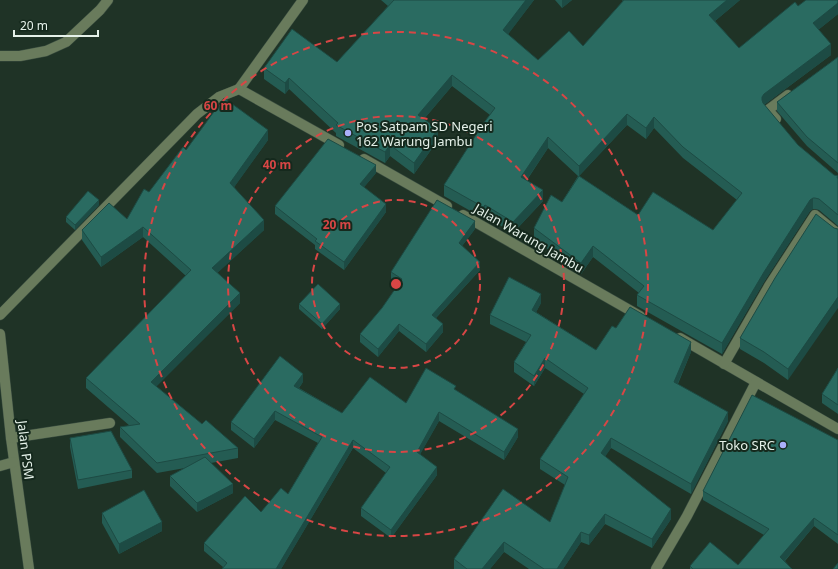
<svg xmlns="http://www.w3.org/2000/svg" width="838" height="569" viewBox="0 0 838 569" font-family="'Noto Sans',sans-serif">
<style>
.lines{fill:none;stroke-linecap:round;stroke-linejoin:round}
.minor-casing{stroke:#3b4e41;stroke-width:11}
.minor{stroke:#697b5c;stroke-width:10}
.wall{fill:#245c53;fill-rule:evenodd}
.shaded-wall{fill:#1d4b44}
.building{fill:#2a6b61;stroke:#1d4b44}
.ring{fill:none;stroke:#d84645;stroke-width:2;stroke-dasharray:7 5}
.poi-dot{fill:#aab0fb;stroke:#15291d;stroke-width:1.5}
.labels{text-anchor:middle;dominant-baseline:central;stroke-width:4;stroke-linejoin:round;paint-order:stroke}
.poi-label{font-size:13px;fill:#e5f1e9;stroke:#15291d;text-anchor:start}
.street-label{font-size:13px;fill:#e5f1e9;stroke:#15291d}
.centre{fill:#d84645;stroke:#15291d;stroke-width:2}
.ring-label{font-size:12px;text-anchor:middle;font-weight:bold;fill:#d84645;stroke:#15291d;stroke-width:4;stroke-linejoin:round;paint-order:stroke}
</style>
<rect width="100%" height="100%" fill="#1f3326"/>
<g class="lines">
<g class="minor-casing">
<g id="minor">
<path d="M0 56H20L46 51 66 42 100 10 108 0"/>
<path d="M239 89 339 145"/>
<path d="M239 89 303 0"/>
<path d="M776 119 768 110 788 95"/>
<path d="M364 159 447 206"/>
<path d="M463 215 640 316"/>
<path d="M0 315 197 114 219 97 239 89"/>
<path d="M0 334 11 438 29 569"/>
<path d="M680 338 838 429"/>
<path d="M724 364 769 286 815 215 838 234"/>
<path d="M11 438 110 423"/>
<path d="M0 466 14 462"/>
<path d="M656 569 687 516 756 382"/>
</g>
</g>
<use href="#minor" class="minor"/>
</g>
<g class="wall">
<path d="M381 0H534L508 34 538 60 583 46 623 1 622 0H740L715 21 739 48 798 6 838 0V14L818 30 831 55 764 105 798 145 834 175 838 176V226L819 210 815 209H813L810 211 764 282 722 354 637 306V295L639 293 593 257 581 274 534 239V228L562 202 578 176 548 148 527 180 543 201 513 233 485 216 483 218 444 196V185L490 115 452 86 424 119 438 140 414 174 390 156 385 163 336 136V133L289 89 285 94 264 79V68L337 62 388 6ZM627 125 646 139 654 128 683 158 737 200 713 230 638 215 579 176Z"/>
<path d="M555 0H572L562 8Z"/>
<path d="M838 57V173L807 146 777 111V102Z"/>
<path d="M268 140 234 187 264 230 217 273 240 303 156 386 202 424 238 448V458L211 463 233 493 197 512 170 486V476L185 468 157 473 120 437V427L130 426 86 388V378L186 276 143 237 101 267 82 240V230L127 219 149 192 186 150Z"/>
<path d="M376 173 364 187 386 212 344 270 315 249V245L275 214V206Z"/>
<path d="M99 205 75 230 66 222V217Z"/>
<path d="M834 228 788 380 764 363 740 349V338Z"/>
<path d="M475 229 462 246 480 270 436 318 443 332 426 352 399 331 378 357 360 342V334L382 308 399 284 391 279V272Z"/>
<path d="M541 303 536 312 596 350 616 328 691 352 678 384 728 421 691 494 611 448 605 456 671 519 652 548 605 524 589 545 581 542 563 569H529L504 552 490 569H454V559L550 522 565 485 540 469V459L584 394 545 368 534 386 514 372V362L526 342 490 324V315Z"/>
<path d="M299 304 340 309 322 329 299 309Z"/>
<path d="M838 368V414L822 403V394Z"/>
<path d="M303 382 299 388 342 413 406 403 456 390 518 437 504 460 439 421 420 454 437 475 391 538 361 516V508L386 473 353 448 281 569H222L223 567 204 551V543L261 512 288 494 318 443 275 420 254 448 231 430V422Z"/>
<path d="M70 438 132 470V478L78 489 70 447Z"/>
<path d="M838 440V544L814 526 785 561 792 569H690V566L738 565 764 535 703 500V491Z"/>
<path d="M102 513 162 531 119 554 102 523Z"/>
</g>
<g class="shaded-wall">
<path d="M526 0H534L503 41V30Z"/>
<path d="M562 0H572L562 8Z"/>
<path d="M727 0H740L709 26V15Z"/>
<path d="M838 3V14L813 34V23Z"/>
<path d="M831 44V55L764 105 762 108V97L764 94Z"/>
<path d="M452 75V86L418 126V115Z"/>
<path d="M289 78V89L285 94V83Z"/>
<path d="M627 114V125L579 176V166Z"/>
<path d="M654 117V128L646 139V128Z"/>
<path d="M438 129V140L414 174V163Z"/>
<path d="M268 130V140L230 193V183Z"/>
<path d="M548 137V148L521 188V177Z"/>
<path d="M390 145V156L385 163V152Z"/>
<path d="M376 165V173L360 192V184Z"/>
<path d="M543 190V201L513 233V222Z"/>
<path d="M813 198V209L810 211 764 282 722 354V343L764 272 810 200Z"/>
<path d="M99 200V205L75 230V225Z"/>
<path d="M386 204V212L344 270V262Z"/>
<path d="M485 205V216L483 218V207Z"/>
<path d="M264 220V230L212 278V268Z"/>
<path d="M475 221V229L459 250V243Z"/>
<path d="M143 227V237L101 267V257Z"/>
<path d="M593 246V257L581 274V263Z"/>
<path d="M480 262V270L432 322V315Z"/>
<path d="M240 293V303L151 392V382Z"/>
<path d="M541 294V303L532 320V310Z"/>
<path d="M838 297V308L788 380V369Z"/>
<path d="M340 304V309L322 329V324Z"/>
<path d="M399 324V331L378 357V349Z"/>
<path d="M443 324V332L426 352V344Z"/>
<path d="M691 342V352L674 392V382Z"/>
<path d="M545 358V368L534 386V376Z"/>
<path d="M303 374V382L294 394V386Z"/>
<path d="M275 411V420L254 448V439Z"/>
<path d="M439 412V421L417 460V452Z"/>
<path d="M728 412V421L691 494V484Z"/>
<path d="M518 429V437L504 460V452Z"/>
<path d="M611 438V448L601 463V453Z"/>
<path d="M353 440V448L281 569H276Z"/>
<path d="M437 467V475L391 538V530Z"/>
<path d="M233 484V493L197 512V503Z"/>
<path d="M671 509V519L652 548V539Z"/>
<path d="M605 514V524L589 545V535Z"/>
<path d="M814 518V526L780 566V557Z"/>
<path d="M162 522V531L119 554V544Z"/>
<path d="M581 532V542L563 569H557Z"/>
<path d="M504 542V552L490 569H482Z"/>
</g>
<g class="building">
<path d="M393 0H526L503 30 538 60 569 31 583 46 624 0H727L709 15 739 48 795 2 798 6 806 0H838V3L813 23 831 44 764 94 762 97V100L763 103 798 145 834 175 838 176 837 178H838V215L819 199 815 198H813L810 200 764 272 722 343 637 295 644 286 593 246 581 263 534 228 551 195 562 202 579 176 638 215 653 192 713 230 742 193 683 147 654 117 646 128 627 114 579 166 548 137 521 177 543 190 513 222 485 205 483 207 444 185 483 124 495 108 452 75 418 115 438 129 414 163 390 145 385 152 336 125 338 123 289 78 285 83 264 68 292 29 337 62 394 0Z"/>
<path d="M838 57V163L807 137 777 102Z"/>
<path d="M224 98 268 130 230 183 264 220 212 268 240 293 151 382 202 424 206 420 238 448 157 463 120 427 140 424 86 378 191 270 143 227 101 257 82 230 109 203 127 219 144 189 149 192 183 147 186 150Z"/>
<path d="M328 139 376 165 360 184 386 204 344 262 315 241 317 239 275 206Z"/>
<path d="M88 191 99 200 75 225 66 217Z"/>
<path d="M437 200 475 221 459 243 480 262 432 315 443 324 426 344 399 324 378 349 360 334 382 308 402 279 391 272Z"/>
<path d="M816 214 834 228 838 229V297L788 369 764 352 740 338 775 278Z"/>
<path d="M509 277 541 294 532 310 596 350 612 326 616 328 630 307 691 342 674 382 728 412 691 484 611 438 601 453 671 509 652 539 605 514 589 535 581 532 557 569H544L504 542 482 569H467L454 559 503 489 550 522 568 477 540 459 588 388 545 358 534 376 514 362 531 335 490 315Z"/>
<path d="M318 284 340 304 322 324 299 304Z"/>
<path d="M280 356 303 374 294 386 342 413 370 377 406 403 426 368 456 386 454 389 518 429 504 452 439 412 417 452 437 467 391 530 361 508 390 467 353 440 276 569H222L227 563 204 543 245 496 261 512 281 488 288 494 322 437 275 411 254 439 231 422Z"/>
<path d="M838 368V405L822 394Z"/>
<path d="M752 395 838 440V535L814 518 780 557 792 569H693L690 566 710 542 738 565 769 529 703 491Z"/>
<path d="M111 431 132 470 78 480 70 438Z"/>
<path d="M205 457 233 484 197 503 170 476Z"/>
<path d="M144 490 162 522 119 544 102 513Z"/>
<path d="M838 563V569H833Z"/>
</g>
<g class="ring">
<circle cx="396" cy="284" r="84"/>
<circle cx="396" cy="284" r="168"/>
<circle cx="396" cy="284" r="252"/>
</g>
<g class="poi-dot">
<circle cx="348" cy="133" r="4"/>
<circle cx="783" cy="445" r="4"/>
</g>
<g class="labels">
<g class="poi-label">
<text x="356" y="126">Pos Satpam SD Negeri<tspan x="356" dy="15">162 Warung Jambu</tspan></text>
<text x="775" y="445" text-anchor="end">Toko SRC</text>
</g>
<g class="street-label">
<text transform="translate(529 238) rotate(30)">Jalan Warung Jambu</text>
<text transform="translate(26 450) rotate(83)">Jalan PSM</text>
</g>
</g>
<circle cx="396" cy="284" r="6" class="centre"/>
<g class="ring-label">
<text x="218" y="110">60 m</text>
<text x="277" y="169">40 m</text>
<text x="337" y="229">20 m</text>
</g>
<path d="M14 30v6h84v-6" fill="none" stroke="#e5f1e9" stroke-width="2"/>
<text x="20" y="30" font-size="12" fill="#e5f1e9" stroke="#15291d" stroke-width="3" paint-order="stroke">20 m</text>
</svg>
